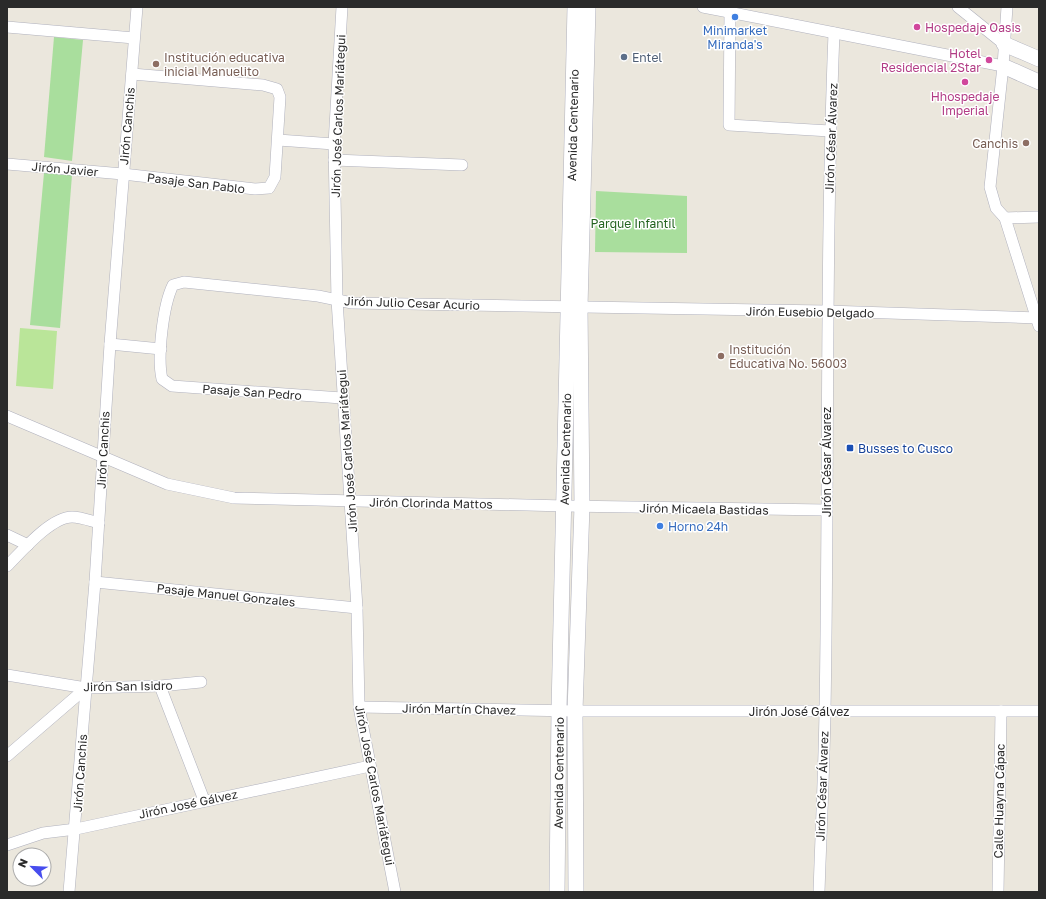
<svg xmlns="http://www.w3.org/2000/svg" width="1046" height="899" viewBox="0 0 1046 899" font-family="'Golos Text',sans-serif">
<style>
.green{fill:#a9de9d}
.pitch{fill:#bae599}
.lines{fill:none;stroke-linecap:round;stroke-linejoin:round}
.street-casing{stroke:#b0b1bd;stroke-width:12}
.secondary-casing{stroke:#b0b1bd;stroke-width:16}
.street{stroke:#fff;stroke-width:11}
.secondary{stroke:#fff;stroke-width:15}
.shop-dot{fill:#3f7fe0;stroke:#fff;stroke-width:1.5}
.hotel-dot{fill:#d1479c;stroke:#fff;stroke-width:1.5}
.service-dot{fill:#5c6f8a;stroke:#fff;stroke-width:1.5}
.education-dot{fill:#8d6e63;stroke:#fff;stroke-width:1.5}
.transit-dot{fill:#1a4fb4;stroke:#fff;stroke-width:1.5}
.labels{text-anchor:middle;dominant-baseline:central;stroke-width:3;stroke-linejoin:round;paint-order:stroke}
.hotel-label{font-size:12px;fill:#b23c85;stroke:#fff;text-anchor:start}
.shop-label{font-size:12px;fill:#366cbe;stroke:#fff}
.education-label{font-size:12px;fill:#785e54;stroke:#fff;text-anchor:start}
.service-label{font-size:12px;fill:#4e5e75;stroke:#fff;text-anchor:start}
.street-label{font-size:12px;fill:#2a2a2a;stroke:#fff}
.park-label{font-size:12px;fill:#23631f;stroke:#fff}
.transit-label{font-size:12px;fill:#164399;stroke:#fff;text-anchor:start}
</style>
<rect width="100%" height="100%" fill="#ebe7dd"/>
<g class="green">
<path d="M54 37 83 40 72 161 44 157Z"/>
<path d="M44 173 72 175 60 328 30 325Z"/>
<path d="M596 191 687 196V253L595 252Z"/>
</g>
<path class="pitch" d="M20 328 57 331 53 389 16 386Z"/>
<g class="lines">
<g class="street-casing">
<g id="street">
<path d="M342 7 334 144 337 300 357 608 359 707 395 892"/>
<path d="M703 7 1003 66"/>
<path d="M958 7 1004 44"/>
<path d="M1007 7 1003 66 990 187 996 208 1005 218 1039 326"/>
<path d="M730 12 729 125 830 131"/>
<path d="M7 27 134 38"/>
<path d="M278 140 334 144"/>
<path d="M334 160 462 165"/>
<path d="M7 164 123 174 255 189 269 188 275 177 280 97 277 89 263 85 132 74"/>
<path d="M1005 218 1039 217"/>
<path d="M110 344 161 349"/>
<path d="M342 398 172 386 162 379C157 357 163 305 173 285L184 282 318 296 352 303 827 311 1039 318"/>
<path d="M7 416 167 484 234 498 565 506 826 510"/>
<path d="M7 535 28 545"/>
<path d="M7 566C22 551 51 517 72 517 81 517 91 521 99 523"/>
<path d="M95 582 357 608"/>
<path d="M7 675 86 688 160 686 201 682"/>
<path d="M160 686 204 800"/>
<path d="M359 707 575 711H1039"/>
<path d="M7 756 86 688"/>
<path d="M7 845 43 833 76 829 370 766"/>
<path d="M69 892 95 582 110 344 137 7"/>
<path d="M819 892C821 832 824 771 825 711 829 485 825 259 834 33"/>
<path d="M998 892 1001 711"/>
</g>
</g>
<g class="secondary-casing">
<g id="secondary">
<path d="M1004 44 1039 59"/>
<path d="M1003 66 1039 82"/>
<path id="s1" d="M557 892 559 710 575 7"/>
<path d="M576 892 575 711 582 506 580 307 588 7"/>
</g>
</g>
<use href="#street" class="street"/>
<use href="#secondary" class="secondary"/>
</g>
<g class="shop-dot">
<circle cx="735" cy="17" r="4"/>
<circle cx="660" cy="526" r="4"/>
</g>
<g class="hotel-dot">
<circle cx="917" cy="27" r="4"/>
<circle cx="989" cy="60" r="4"/>
<circle cx="965" cy="82" r="4"/>
</g>
<circle class="service-dot" cx="624" cy="57" r="4"/>
<g class="education-dot">
<circle cx="156" cy="64" r="4"/>
<circle cx="1026" cy="143" r="4"/>
<circle cx="721" cy="356" r="4"/>
</g>
<rect class="transit-dot" x="846" y="444" width="8" height="8" rx="2"/>
<g class="labels">
<g class="hotel-label">
<text x="925" y="27">Hospedaje Oasis</text>
<text x="981" y="53" text-anchor="end">Hotel<tspan x="981" dy="14">Residencial 2Star</tspan></text>
<text x="965" y="96" text-anchor="middle">Hhospedaje<tspan x="965" dy="14">Imperial</tspan></text>
</g>
<g class="shop-label">
<text x="735" y="30">Minimarket<tspan x="735" dy="14">Miranda's</tspan></text>
<text x="668" y="526" text-anchor="start">Horno 24h</text>
</g>
<g class="education-label">
<text x="164" y="57">Institución educativa<tspan x="164" dy="14">inicial Manuelito</tspan></text>
<text x="1018" y="143" text-anchor="end">Canchis</text>
<text x="729" y="349">Institución<tspan x="729" dy="14">Educativa No. 56003</tspan></text>
</g>
<g class="service-label">
<text x="632" y="57">Entel</text>
</g>
<g class="street-label">
<text transform="translate(338 116) rotate(-88)">Jirón José Carlos Mariátegui</text>
<text transform="translate(127 126) rotate(-85)">Jirón Canchis</text>
<text stroke="none"><textPath href="#s1" startOffset="767">Avenida Centenario</textPath></text>
<text transform="translate(831 138) rotate(-88)">Jirón César Álvarez</text>
<text transform="translate(65 169) rotate(5)">Jirón Javier</text>
<text transform="translate(196 183) rotate(7)">Pasaje San Pablo</text>
<text transform="translate(412 303) rotate(2)">Jirón Julio Cesar Acurio</text>
<text transform="translate(810 312) rotate(1)">Jirón Eusebio Delgado</text>
<text transform="translate(252 392) rotate(4)">Pasaje San Pedro</text>
<text stroke="none"><textPath href="#s1" startOffset="443">Avenida Centenario</textPath></text>
<text transform="translate(103 450) rotate(-87)">Jirón Canchis</text>
<text transform="translate(347 451) rotate(-94)">Jirón José Carlos Mariátegui</text>
<text transform="translate(826 462) rotate(-90)">Jirón César Álvarez</text>
<text transform="translate(431 503) rotate(1)">Jirón Clorinda Mattos</text>
<text transform="translate(704 509) rotate(1)">Jirón Micaela Bastidas</text>
<text transform="translate(226 595) rotate(6)">Pasaje Manuel Gonzales</text>
<text transform="translate(128 686) rotate(-1)">Jirón San Isidro</text>
<text transform="translate(459 709) rotate(1)">Jirón Martín Chavez</text>
<text x="799" y="711">Jirón José Gálvez</text>
<text transform="translate(80 773) rotate(-86)">Jirón Canchis</text>
<text stroke="none"><textPath href="#s1" startOffset="119">Avenida Centenario</textPath></text>
<text transform="translate(375 785) rotate(79)">Jirón José Carlos Mariátegui</text>
<text transform="translate(822 786) rotate(-88)">Jirón César Álvarez</text>
<text transform="translate(999 801) rotate(-89)">Calle Huayna Cápac</text>
<text transform="translate(188 804) rotate(-12)">Jirón José Gálvez</text>
</g>
<g class="park-label">
<text x="633" y="223">Parque Infantil</text>
</g>
<g class="transit-label">
<text x="858" y="448">Busses to Cusco</text>
</g>
</g>
<rect width="1046" height="899" fill="none" stroke="#2a2a2a" stroke-width="16"/>
<g transform="translate(32 867) rotate(294)"><circle r="19" fill="#ffffff" stroke="#aaaaaa"/>
<path d="M0-3L7 15L0 10L-7 15Z" fill="#474dee"/>
<text y="-6" font-size="11" font-weight="bold" text-anchor="middle" fill="#2a2a2a">N</text>
</g>
</svg>
